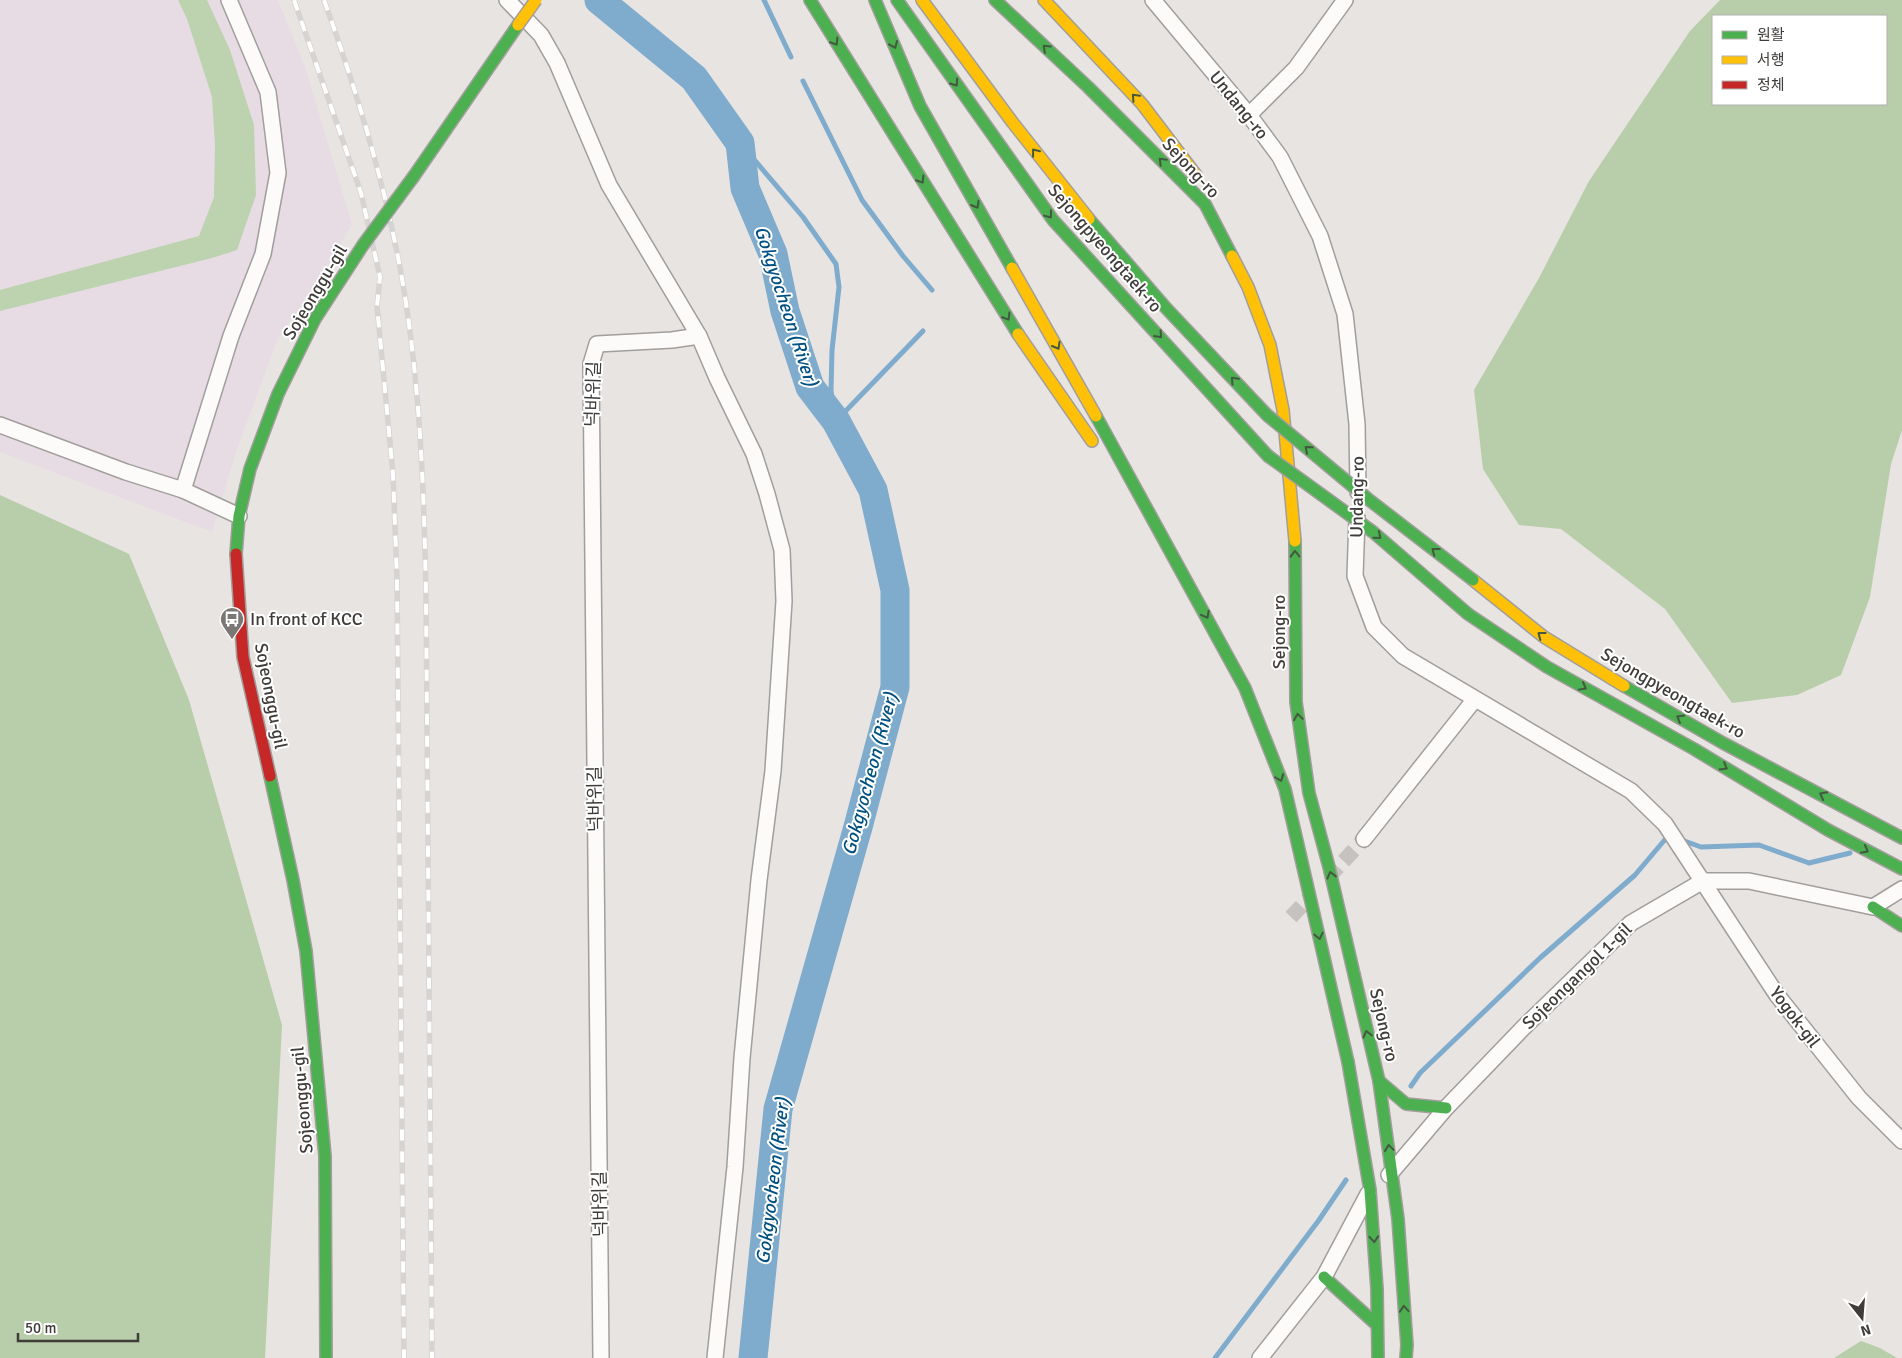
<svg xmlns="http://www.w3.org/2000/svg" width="1902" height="1358" viewBox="0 0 1902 1358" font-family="Signika,'Noto Sans KR',sans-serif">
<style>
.commercial{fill:#e7dce4}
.green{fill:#bdd2af}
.forest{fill:#b8cda9;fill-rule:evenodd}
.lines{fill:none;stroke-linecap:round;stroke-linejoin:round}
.stream{stroke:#7fabcd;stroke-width:5}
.river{stroke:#7fabcd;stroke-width:29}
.street-tunnel{stroke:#c6c2c0;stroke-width:15;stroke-dasharray:15 8;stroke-linecap:butt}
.street-casing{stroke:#a19e9c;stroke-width:18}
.fast-casing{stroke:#a19e9c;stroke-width:14}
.slow-casing{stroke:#a19e9c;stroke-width:14}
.jam-casing{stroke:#a19e9c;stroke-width:14}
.street{stroke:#fcfbfa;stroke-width:15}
.fast{stroke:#4caf50;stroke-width:11}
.slow{stroke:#ffc107;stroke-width:11}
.jam{stroke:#c62828;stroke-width:11}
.rail-casing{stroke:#d5d4d3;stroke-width:5.5}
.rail{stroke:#fff;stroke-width:4;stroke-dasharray:11;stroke-linecap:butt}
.fast-bridge-casing{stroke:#a19e9c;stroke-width:14;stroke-linecap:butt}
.slow-bridge-casing{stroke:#a19e9c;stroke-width:14;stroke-linecap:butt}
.fast-bridge{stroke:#4caf50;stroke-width:11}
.slow-bridge{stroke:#ffc107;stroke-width:11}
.oneway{stroke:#425940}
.labels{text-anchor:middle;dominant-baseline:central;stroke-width:4;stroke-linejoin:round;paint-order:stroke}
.street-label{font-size:18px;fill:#3f3c3a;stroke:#fff}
.poi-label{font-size:18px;fill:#3f3c3a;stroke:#fff;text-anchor:start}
.water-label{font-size:19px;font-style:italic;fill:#005181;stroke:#fff}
</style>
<rect width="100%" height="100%" fill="#e8e4e1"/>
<path class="commercial" d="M0 0H278L305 67 352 224 332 260 277 341 237 449 212 532 0 452Z"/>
<path class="green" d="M178 0H207L230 50 254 125 256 195 237 250 212 258 0 311V290L199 236 214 197 215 145 212 97 187 19Z"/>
<g class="forest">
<path d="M1720 0H1902V430L1891 464 1870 597 1841 675 1797 695 1732 703 1665 609 1561 529 1519 525 1483 469 1474 390 1539 278 1589 181 1690 31ZM1886 16V104H1713V16Z"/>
<path d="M0 495 129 554 189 700 282 1025 265 1358H0Z"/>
<path d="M1861 1341 1880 1348 1897 1358H1834Z"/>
</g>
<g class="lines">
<g class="stream">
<path d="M764 0 791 57"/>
<path d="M803 81 862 200 903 256 932 290"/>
<path d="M740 143 803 217 836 264 839 287 832 350 831 391 836 421"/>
<path d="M836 421 923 331"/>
<path d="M1679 839 1701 847 1759 845 1809 863 1850 853"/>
<path d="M1411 1086 1420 1073 1540 958 1635 875 1668 836 1671 837"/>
<path d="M1215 1358 1319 1220 1346 1180"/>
</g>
<path class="river" d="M599 0 694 78 740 143 745 188 773 254 785 311 810 387 836 421 873 490 895 590V687L858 827 778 1109 753 1358"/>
<g class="street-tunnel">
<path d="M1328 878 1364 839"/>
<path d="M1291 917 1312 895"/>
</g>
<g class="street-casing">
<g id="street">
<path d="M229 0 268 92 278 173 263 254 231 336 183 490 239 516"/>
<path d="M507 0 541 35 557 63 609 185 699 336 672 340 597 344 591 364 601 1358"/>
<path d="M1153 0 1249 115 1280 157 1320 236 1345 314 1357 424 1358 492"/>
<path d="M1249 115 1296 68 1345 0"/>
<path d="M699 336 717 378 754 454 767 494 782 550 784 601 773 771 759 880 742 1058 735 1167 715 1358"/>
<path d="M0 425 126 472 183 490"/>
<path d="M1357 518 1355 576 1374 627 1403 656 1631 791 1665 824 1777 995 1859 1098 1902 1141"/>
<path d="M1364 839 1475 699"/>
<path d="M1389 1175 1446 1108 1524 1027 1631 923 1703 881H1749L1873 907 1902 889"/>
<path d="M1260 1358 1324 1277 1368 1194"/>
</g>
</g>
<g class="fast-casing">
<g id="fast">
<path d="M810 0 1018 334"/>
<path d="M875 0 920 106 1012 268"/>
<path d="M897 0 1053 220 1268 456"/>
<path d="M995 0 1088 87 1205 204 1232 256"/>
<path d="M414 176 518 25"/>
<path d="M1089 219 1166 308 1267 415"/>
<path d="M1096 416 1245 688 1285 789 1348 1062"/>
<path d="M1295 541 1296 702 1309 793 1329 867 1379 1081"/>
<path d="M236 554 239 516 250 469 278 394 315 319 363 245"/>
<path d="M1468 614 1547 667 1694 749 1828 830 1902 869"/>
<path d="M1624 686 1723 743 1902 838"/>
<path d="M270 776 293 880 306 951 325 1156 326 1358"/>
<path d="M1873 907 1902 926"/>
<path d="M1348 1062 1370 1190 1377 1289 1378 1358"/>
<path d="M1379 1081 1398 1219 1407 1345 1406 1358"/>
<path d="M1379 1081 1406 1104 1446 1108"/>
<path d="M1324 1277 1377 1325"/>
</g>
</g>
<g class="slow-casing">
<g id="slow">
<path d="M922 0 1013 123 1089 219"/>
<path d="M1044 0 1142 104 1196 175"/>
<path d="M1232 256 1248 287 1270 345 1283 410 1295 541"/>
<path d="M1012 268 1096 416"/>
<path d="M1018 334 1092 441"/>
<path d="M1473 580 1544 637 1624 686"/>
</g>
</g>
<g class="jam-casing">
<path id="jam" d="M236 554 243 657 270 776"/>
</g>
<use href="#street" class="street"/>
<use href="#fast" class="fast"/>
<use href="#slow" class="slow"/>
<use href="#jam" class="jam"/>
<g class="rail-casing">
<g id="rail">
<path d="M294 0 361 193 380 277 377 306 393 474 397 579 404 1358"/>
<path d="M324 0C356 89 384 180 401 273 420 379 424 488 426 595L432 1358"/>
</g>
</g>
<use href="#rail" class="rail"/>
<g class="fast-bridge-casing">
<g id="fast-bridge">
<path d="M363 245 414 176"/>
<path d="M1267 415 1368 499 1473 580"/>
<path d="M1268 456 1373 532 1468 614"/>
</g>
</g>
<g class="slow-bridge-casing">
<path id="slow-bridge" d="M518 25 536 0"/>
</g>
<use href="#fast-bridge" class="fast-bridge"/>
<use href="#slow-bridge" class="slow-bridge"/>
</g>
<defs><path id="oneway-chevron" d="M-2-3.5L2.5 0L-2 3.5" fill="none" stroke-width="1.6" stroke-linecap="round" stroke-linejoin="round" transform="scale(1.25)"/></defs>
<g class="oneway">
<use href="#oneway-chevron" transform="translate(835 42) rotate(58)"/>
<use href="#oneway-chevron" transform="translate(894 45) rotate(67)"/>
<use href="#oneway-chevron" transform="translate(1046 48) rotate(-137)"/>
<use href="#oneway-chevron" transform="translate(955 83) rotate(55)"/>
<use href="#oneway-chevron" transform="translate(1135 97) rotate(-133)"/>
<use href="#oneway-chevron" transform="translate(1035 152) rotate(-128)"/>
<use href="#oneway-chevron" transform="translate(1162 161) rotate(-135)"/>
<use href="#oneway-chevron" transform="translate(921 180) rotate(58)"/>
<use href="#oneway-chevron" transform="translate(976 205) rotate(60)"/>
<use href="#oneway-chevron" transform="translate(1049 215) rotate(53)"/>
<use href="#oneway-chevron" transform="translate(1007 317) rotate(58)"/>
<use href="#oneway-chevron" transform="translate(1159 335) rotate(48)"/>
<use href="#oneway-chevron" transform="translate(1057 346) rotate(60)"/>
<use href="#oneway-chevron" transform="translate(1234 380) rotate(-133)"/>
<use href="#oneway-chevron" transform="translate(1308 449) rotate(-140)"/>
<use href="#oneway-chevron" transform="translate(1378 536) rotate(40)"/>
<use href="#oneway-chevron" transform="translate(1435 551) rotate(-142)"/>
<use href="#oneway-chevron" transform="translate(1295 554) rotate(-91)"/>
<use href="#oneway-chevron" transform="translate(1206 615) rotate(62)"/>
<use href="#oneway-chevron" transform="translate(1541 635) rotate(-143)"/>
<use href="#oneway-chevron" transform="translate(1583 687) rotate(29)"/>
<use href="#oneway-chevron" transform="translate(1298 717) rotate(-98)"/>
<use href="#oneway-chevron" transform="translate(1680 718) rotate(-150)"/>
<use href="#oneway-chevron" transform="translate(1724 767) rotate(31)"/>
<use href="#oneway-chevron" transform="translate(1280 778) rotate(69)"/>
<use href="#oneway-chevron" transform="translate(1823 795) rotate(-152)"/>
<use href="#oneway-chevron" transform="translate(1865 850) rotate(28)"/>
<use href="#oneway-chevron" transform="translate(1331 875) rotate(-104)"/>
<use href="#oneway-chevron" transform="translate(1319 936) rotate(77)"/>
<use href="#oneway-chevron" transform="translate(1367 1034) rotate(-104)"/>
<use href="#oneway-chevron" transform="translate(1389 1148) rotate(-98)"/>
<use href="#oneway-chevron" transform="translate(1374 1239) rotate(86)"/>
<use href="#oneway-chevron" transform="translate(1404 1309) rotate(-94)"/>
</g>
<defs>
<g id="bus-pin" transform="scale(1.25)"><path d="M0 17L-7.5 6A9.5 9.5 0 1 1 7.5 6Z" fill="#7a7774" stroke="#fff"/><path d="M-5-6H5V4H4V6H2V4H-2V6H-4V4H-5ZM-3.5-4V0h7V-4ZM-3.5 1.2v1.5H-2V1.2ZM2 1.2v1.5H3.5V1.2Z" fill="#fff"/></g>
</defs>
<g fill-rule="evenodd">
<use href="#bus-pin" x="232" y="619"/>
</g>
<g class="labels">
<g class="street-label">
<text transform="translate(1239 105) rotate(51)">Undang-ro</text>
<text transform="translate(1191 168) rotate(47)">Sejong-ro</text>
<text transform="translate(1105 248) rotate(49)">Sejongpyeongtaek-ro</text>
<text transform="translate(315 292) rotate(-59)">Sojeonggu-gil</text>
<text transform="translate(593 394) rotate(-88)">넉바위길</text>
<text transform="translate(1357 497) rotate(-89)">Undang-ro</text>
<text transform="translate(1279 632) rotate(-90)">Sejong-ro</text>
<text transform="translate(1673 693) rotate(30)">Sejongpyeongtaek-ro</text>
<text transform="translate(271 696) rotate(79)">Sojeonggu-gil</text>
<text transform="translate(595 799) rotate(-91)">넉바위길</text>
<text transform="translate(1577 976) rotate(-44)">Sojeongangol 1-gil</text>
<text transform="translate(1795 1017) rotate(53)">Yogok-gil</text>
<text transform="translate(1384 1025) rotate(77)">Sejong-ro</text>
<text transform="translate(302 1100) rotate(-95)">Sojeonggu-gil</text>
<text transform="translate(600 1204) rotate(-91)">넉바위길</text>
</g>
<g class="poi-label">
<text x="250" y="619">In front of KCC</text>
</g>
<g class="water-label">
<text transform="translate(786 306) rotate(72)">Gokgyocheon (River)</text>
<text transform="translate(870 774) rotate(-75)">Gokgyocheon (River)</text>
<text transform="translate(773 1181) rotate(-83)">Gokgyocheon (River)</text>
</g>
</g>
<rect x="1712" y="15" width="175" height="90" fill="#ffffff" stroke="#b2b1b0"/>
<rect x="1722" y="31" width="25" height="8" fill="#4caf50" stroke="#b2b1b0"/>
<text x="1757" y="40" font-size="15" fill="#3f3c3a">원활</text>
<rect x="1722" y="56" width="25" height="8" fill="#ffc107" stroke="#b2b1b0"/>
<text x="1757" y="65" font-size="15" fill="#3f3c3a">서행</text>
<rect x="1722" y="81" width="25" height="8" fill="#c62828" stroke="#b2b1b0"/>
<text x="1757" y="90" font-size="15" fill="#3f3c3a">정체</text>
<g transform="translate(1862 1318) rotate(163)" stroke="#ffffff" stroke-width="4" paint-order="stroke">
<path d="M0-4L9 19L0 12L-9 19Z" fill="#3f3c3a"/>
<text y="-8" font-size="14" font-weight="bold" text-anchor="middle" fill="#3f3c3a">N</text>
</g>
<path d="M18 1333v8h120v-8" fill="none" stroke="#3f3c3a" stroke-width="2.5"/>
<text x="25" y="1333" font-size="15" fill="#3f3c3a" stroke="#ffffff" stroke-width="4" paint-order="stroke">50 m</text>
</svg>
